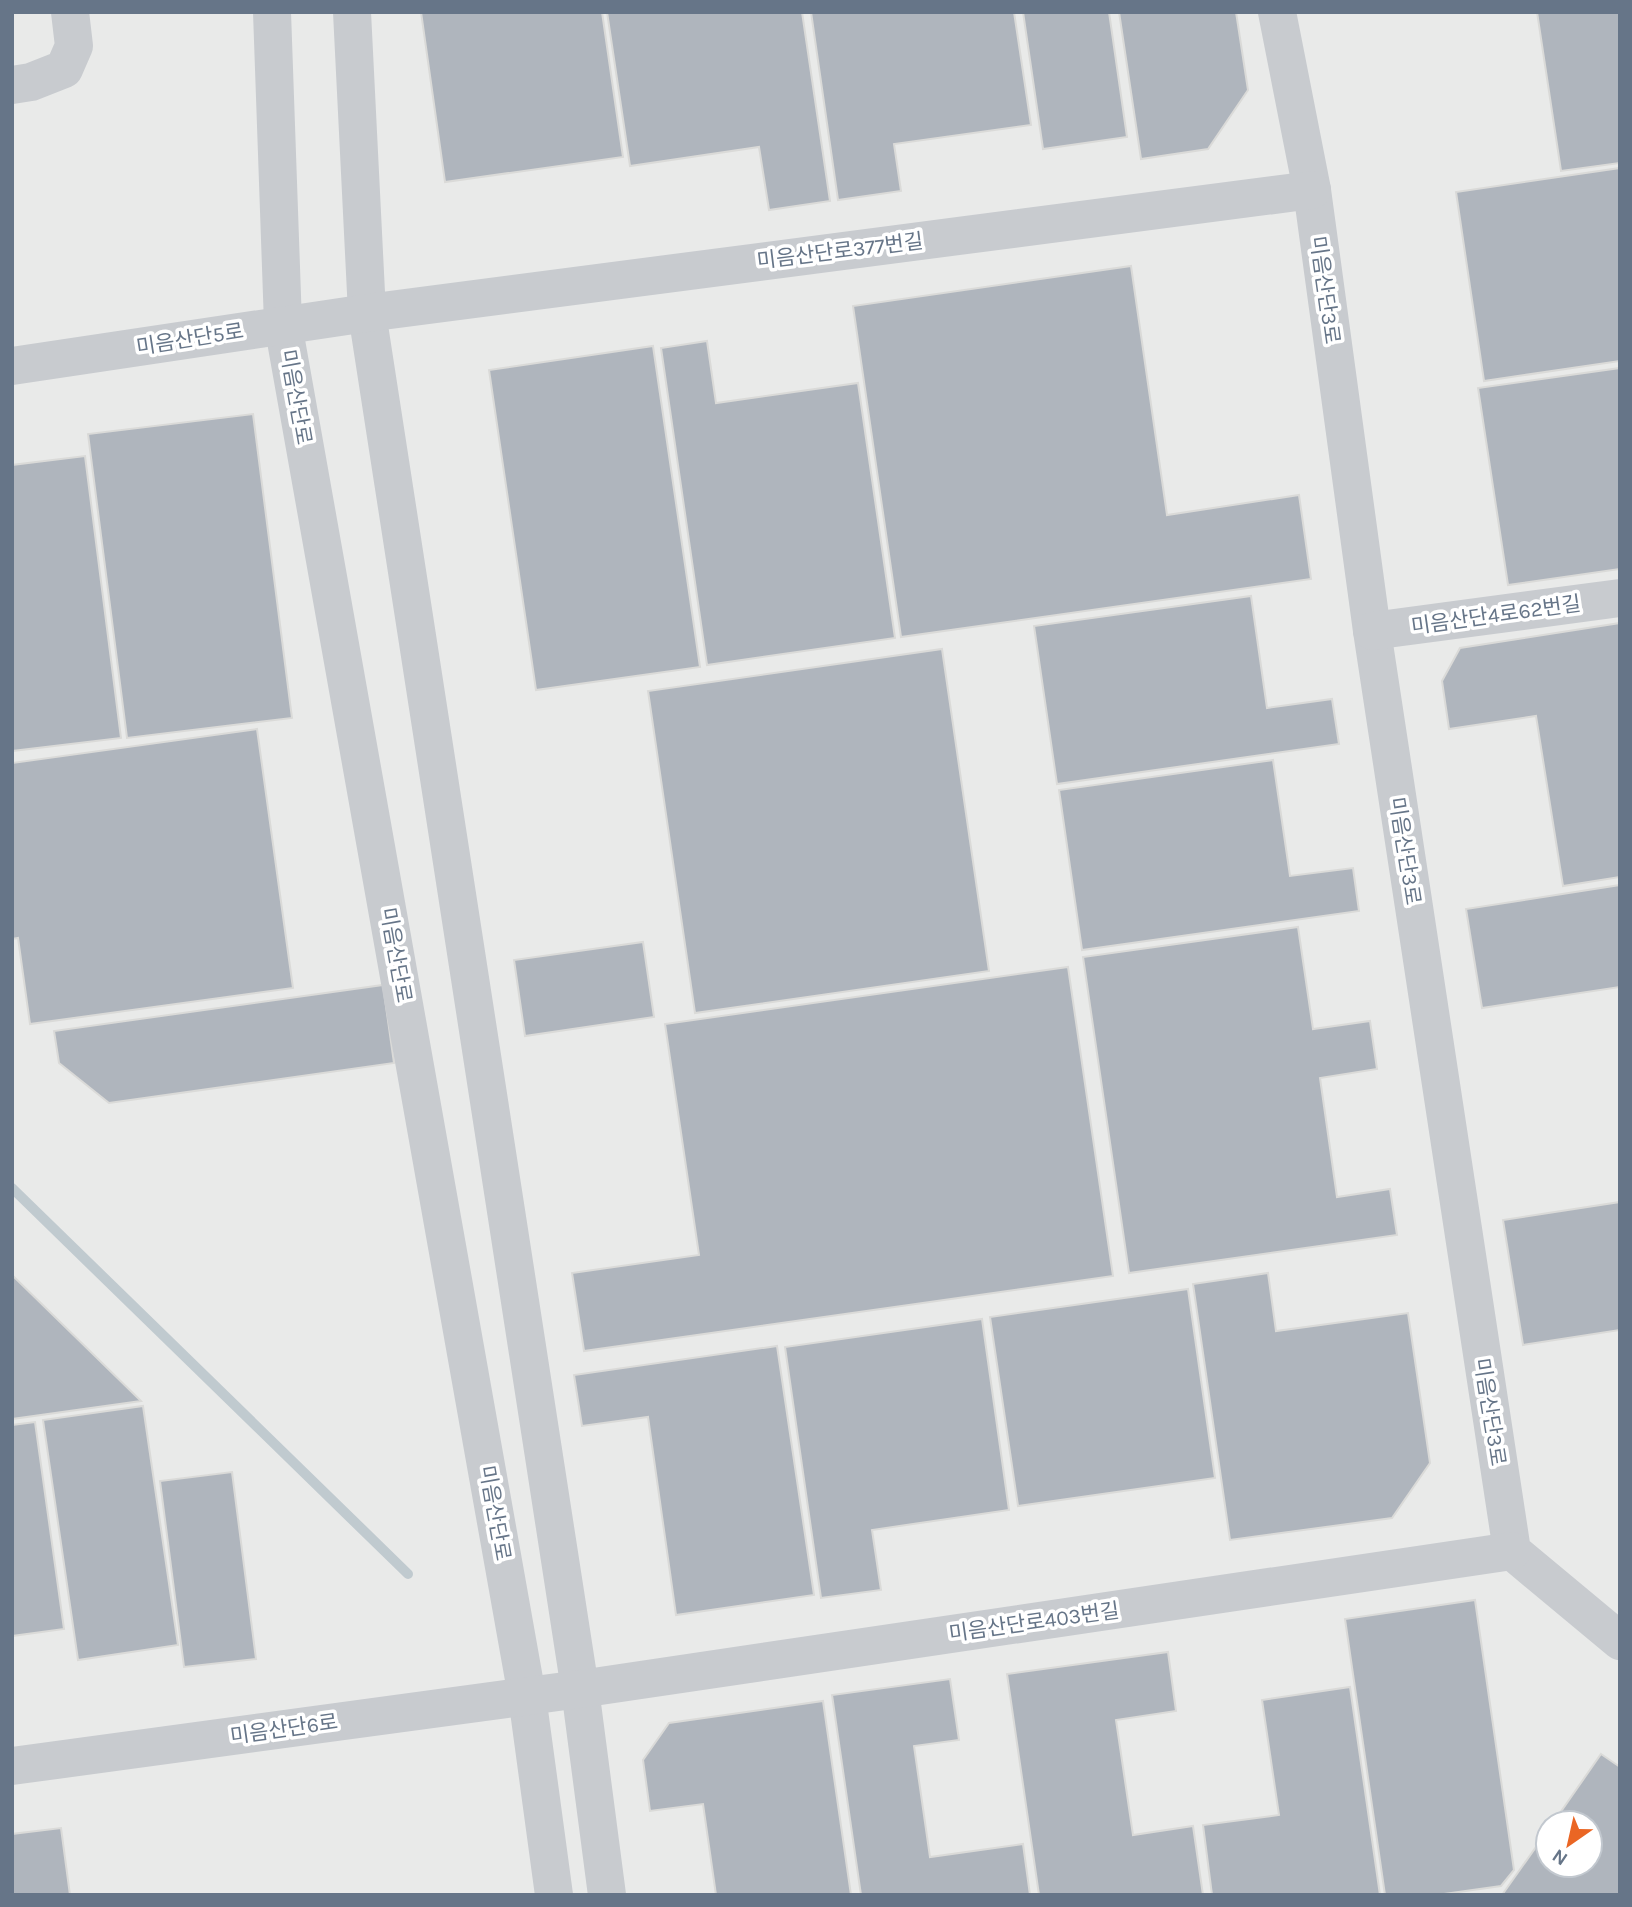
<svg xmlns="http://www.w3.org/2000/svg" width="1632" height="1907" viewBox="0 0 1632 1907" font-family="Karla,'Noto Sans KR',sans-serif">
<style>
.built{fill:#e9eae9;fill-rule:evenodd}
.lines{fill:none;stroke-linecap:round;stroke-linejoin:round}
.stream{stroke:#c0cacf;stroke-width:10}
.building{fill:#afb5bd;stroke:#dadad8;stroke-width:2}
.minor{stroke:#c8cbcf;stroke-width:38}
.labels{text-anchor:middle;dominant-baseline:central;stroke-width:7;stroke-linejoin:round;paint-order:stroke}
.street-label{font-size:21px;fill:#667588;stroke:#fff}
</style>
<rect width="100%" height="100%" fill="#f8f8f5"/>
<path class="built" d="M12 12H1620V1895H12ZM1548 1823H1590V1865H1548Z"/>
<g class="lines">
<path class="stream" d="M12 1188 408 1574"/>
</g>
<g class="building">
<path d="M421 12H602L623 157 445 182Z"/>
<path d="M607 12H802L830 201 769 210 759 147 630 166Z"/>
<path d="M811 12H1014L1031 125 894 144 901 191 838 200Z"/>
<path d="M1023 12H1109L1127 137 1043 149Z"/>
<path d="M1119 12H1236L1248 90 1208 149 1141 159Z"/>
<path d="M1537 12H1620V163L1561 171Z"/>
<path d="M1620 168V361L1484 381 1456 192Z"/>
<path d="M1131 266 1167 515 1299 495 1311 579 901 637 853 306Z"/>
<path d="M707 341 716 403 858 383 895 638 707 665 661 348Z"/>
<path d="M653 346 700 667 536 690 489 370Z"/>
<path d="M1620 368V569L1508 585 1478 388Z"/>
<path d="M253 414 292 718 127 738 88 434Z"/>
<path d="M85 456 121 738 12 751V465Z"/>
<path d="M1251 596 1267 708 1332 699 1339 744 1057 784 1034 626Z"/>
<path d="M1620 623V877L1563 886 1536 716 1449 729 1442 681 1460 648Z"/>
<path d="M942 649 989 971 695 1013 648 691Z"/>
<path d="M257 729 293 988 30 1024 18 938 12 939V763Z"/>
<path d="M1273 760 1290 876 1353 868 1359 911 1082 950 1059 790Z"/>
<path d="M1620 885V987L1482 1008 1466 909Z"/>
<path d="M1298 927 1313 1029 1370 1021 1377 1069 1320 1078 1337 1197 1390 1189 1397 1235 1129 1273 1083 957Z"/>
<path d="M643 942 654 1017 525 1036 514 960Z"/>
<path d="M1068 967 1113 1276 584 1351 572 1273 699 1255 665 1024Z"/>
<path d="M383 985 394 1063 109 1103 59 1063 54 1031Z"/>
<path d="M1620 1202V1330L1523 1345 1503 1220Z"/>
<path d="M1268 1273 1276 1331 1408 1313 1430 1463 1392 1518 1230 1540 1193 1284Z"/>
<path d="M12 1275 141 1401 12 1419Z"/>
<path d="M1188 1289 1215 1478 1018 1506 990 1317Z"/>
<path d="M982 1319 1009 1510 872 1530 881 1590 821 1598 785 1347Z"/>
<path d="M777 1346 814 1595 676 1615 648 1417 582 1426 574 1375Z"/>
<path d="M143 1406 178 1645 78 1660 43 1420Z"/>
<path d="M35 1422 64 1629 12 1636V1425Z"/>
<path d="M232 1472 256 1659 184 1667 160 1481Z"/>
<path d="M1475 1600 1514 1870 1501 1886 1437 1895H1385L1345 1619Z"/>
<path d="M1168 1652 1176 1711 1116 1720 1133 1835 1193 1826 1203 1895H1039L1007 1674Z"/>
<path d="M950 1679 959 1740 914 1746 930 1857 1023 1844 1030 1895H861L832 1695Z"/>
<path d="M1350 1687 1380 1895H1212L1203 1825 1279 1815 1262 1700Z"/>
<path d="M823 1701 851 1895H716L703 1804 650 1811 643 1760 669 1723Z"/>
<path d="M1601 1754 1620 1767V1895H1502L1548 1830V1865H1590V1823H1553Z"/>
<path d="M61 1828 70 1895H12V1834Z"/>
</g>
<g class="lines">
<g class="minor">
<path d="M272 12 283 324 527 1696 554 1895"/>
<path d="M352 12 367 313 580 1689 607 1895"/>
<path d="M1277 12 1312 190 1372 631 1512 1551 1620 1641"/>
<path d="M12 85 31 82 64 69 74 46 70 12"/>
<path d="M12 366 367 313 1312 190"/>
<path d="M1372 631 1620 598"/>
<path d="M12 1766 580 1689 1512 1551"/>
</g>
</g>
<g class="labels">
<g class="street-label">
<text transform="translate(840 251) rotate(-7)">미음산단로377번길</text>
<text transform="translate(1325 290) rotate(82)">미음산단3로</text>
<text transform="translate(190 339) rotate(-9)">미음산단5로</text>
<text transform="translate(296 397) rotate(80)">미음산단로</text>
<text transform="translate(1496 615) rotate(-8)">미음산단4로62번길</text>
<text transform="translate(1405 851) rotate(81)">미음산단3로</text>
<text transform="translate(396 955) rotate(80)">미음산단로</text>
<text transform="translate(1490 1412) rotate(81)">미음산단3로</text>
<text transform="translate(495 1513) rotate(80)">미음산단로</text>
<text transform="translate(1034 1622) rotate(-8)">미음산단로403번길</text>
<text transform="translate(284 1729) rotate(-8)">미음산단6로</text>
</g>
</g>
<rect width="1632" height="1907" fill="none" stroke="#667588" stroke-width="28"/>
<g transform="translate(1569 1844) rotate(214)"><circle r="33" fill="#ffffff" stroke="#c2c8cf" stroke-width="2"/>
<path d="M0-5L12 26L0 18L-12 26Z" fill="#ea6624"/>
<text y="-10" font-size="19" font-weight="bold" text-anchor="middle" fill="#667588">N</text>
</g>
</svg>
